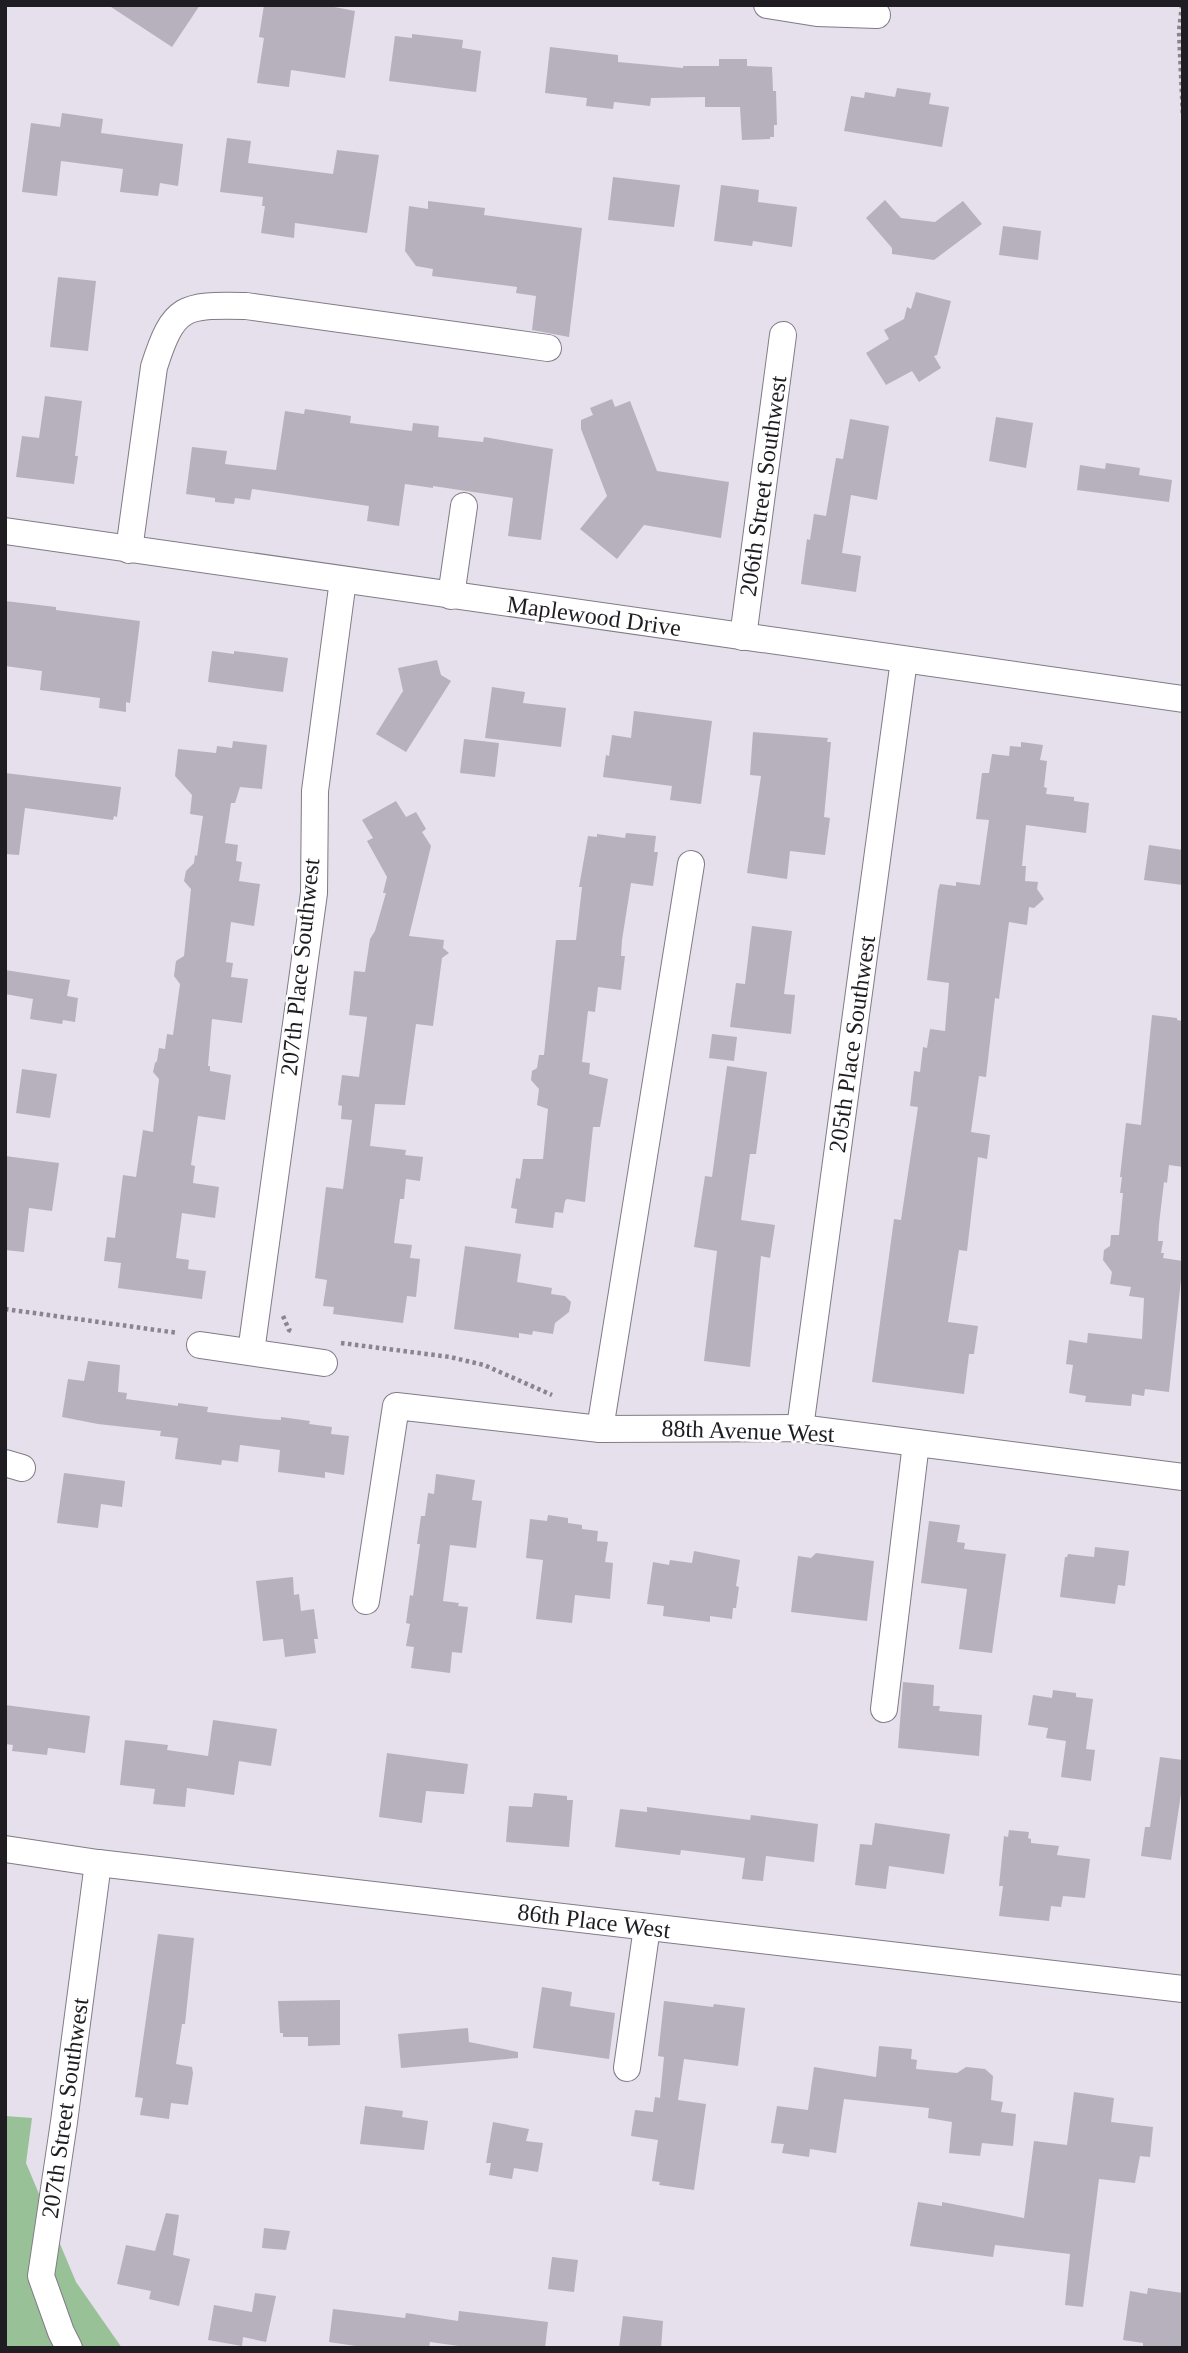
<svg xmlns="http://www.w3.org/2000/svg" width="1188" height="2353" viewBox="0 0 1188 2353" font-family="'Times New Roman',serif">
<style>
.green{fill:#99c198}
.building{fill:#b7b1bd}
.lines{fill:none;stroke-linecap:round;stroke-linejoin:round}
.minor-casing{stroke:#817b86;stroke-width:28}
.path{stroke:#89848d;stroke-width:4.5;stroke-dasharray:3.5 3.5;stroke-linecap:butt}
.minor{stroke:#fff;stroke-width:26}
.labels{text-anchor:middle;dominant-baseline:central;stroke-width:5;stroke-linejoin:round;paint-order:stroke}
.street-label{font-size:24px;fill:#1f1d21;stroke:#fff}
</style>
<rect width="100%" height="100%" fill="#e6dfec"/>
<path class="green" d="M5 2116 32 2118 26 2163 76 2282 122 2348H5Z"/>
<g class="building">
<path d="M108 5H200L172 47Z"/>
<path d="M264 5H324L355 11 345 78 291 70 289 87 257 83 264 38 259 37Z"/>
<path d="M412 34 463 40 462 48 481 51 476 92 389 81 395 36 412 38Z"/>
<path d="M550 47 618 55V62L683 68V66H719V59H747V66L772 67 773 91H776L777 125H774V137H770V139L742 140 740 107H705V97L651 98 650 106 614 102 613 109 586 106 587 98 545 93Z"/>
<path d="M897 88 931 93 929 104 949 107 942 147 844 131 851 96 864 98 865 92 895 97Z"/>
<path d="M62 113 103 119 101 133 183 144 178 186 160 183 158 196 120 192 123 169 61 161 57 196 22 192 31 123 60 127Z"/>
<path d="M227 138 251 141 248 163 333 174 337 150 379 155 367 233 295 223 294 238 261 233 265 206H262L263 197 220 192Z"/>
<path d="M613 177 680 185 674 227 608 220Z"/>
<path d="M721 185 759 190 758 202 797 207 792 247 753 241 752 246 714 241Z"/>
<path d="M885 200 901 218 935 222 963 201 982 224 934 260 892 254V248L866 218Z"/>
<path d="M428 201 485 208 484 215 582 228 569 337 532 330 536 296 516 293 517 287 432 276 433 269 416 266 405 251 409 206 428 209Z"/>
<path d="M1003 226 1041 231 1038 260 999 255Z"/>
<path d="M58 277 96 281 88 351 50 347Z"/>
<path d="M916 292 951 301 937 355 934 356 941 368 919 382 912 371 886 385 866 353 889 339 884 330 904 319 907 307 911 309Z"/>
<path d="M45 396 82 401 75 456H78L74 484 16 477 22 436 39 438Z"/>
<path d="M612 399 615 407 630 401 657 471 729 482 721 538 644 525 617 559 580 529 607 496 581 429V420L593 415 590 408Z"/>
<path d="M305 409 351 416 350 423 412 431 413 423 439 426 438 437 483 442 484 437 553 449 541 540 508 536 513 498 433 486V488L405 484 399 526 367 521 369 506 252 489 250 500 235 498 234 504 215 502V498L186 494 192 447 227 451 225 464 276 470 285 411 304 414Z"/>
<path d="M996 417 1033 423 1026 468 989 461Z"/>
<path d="M850 419 889 426 877 500 851 495 842 553 861 556 856 592 801 584 807 539 810 540 814 514 826 516 836 458 843 459Z"/>
<path d="M1106 463 1140 468 1139 475 1172 480 1169 502 1077 490 1080 465 1105 469Z"/>
<path d="M5 601 56 607V610L140 621 130 703 126 702V712L99 708 100 698 40 690 42 671 5 666Z"/>
<path d="M212 651 234 654V651L288 658 283 692 208 682Z"/>
<path d="M437 660 441 675 451 681 406 752 376 734 403 691 398 668Z"/>
<path d="M492 687 525 692 523 703 566 708 561 747 485 738Z"/>
<path d="M634 711 712 721 701 804 670 800 672 786 603 777 606 755 609 756 612 735 631 738Z"/>
<path d="M753 732 828 738 827 742H831L824 817 830 818 825 855 790 851 787 879 747 873 761 776 750 775Z"/>
<path d="M464 739 499 743 495 777 460 773Z"/>
<path d="M233 741 267 745 262 789 240 787 235 803H231L225 843 238 845 236 861 242 862 239 881 260 884 254 926 231 922 226 962 233 963 231 977 248 979 242 1023 212 1019 208 1066H210V1071L231 1075 225 1120 198 1116 191 1165 195 1166 193 1183 219 1187 215 1218 182 1213 176 1258 189 1260 188 1269 206 1271 202 1299 118 1288 121 1263 104 1261 107 1237 115 1238 123 1175 136 1177 143 1130 153 1132 159 1079 153 1072 155 1063 157 1061 159 1048 165 1049 167 1034 173 1035 180 984 174 976 176 961 184 956 191 889 184 881 186 871 194 863 195 855 197 856 203 816 190 814 192 795 175 776 178 749 216 753 217 746 232 748Z"/>
<path d="M1021 742 1043 745 1040 760 1047 761 1044 787 1047 788 1046 794 1074 797V801L1089 803 1086 833 1026 825 1022 866H1026L1025 881 1038 882 1037 889 1044 899 1034 908 1029 907 1027 925 1009 922 999 999 995 998 986 1077 979 1076 971 1132 990 1135 987 1159 978 1157 967 1251 959 1250 948 1322 978 1326 974 1354H969L964 1394 872 1382 894 1219 901 1220 918 1107 910 1106 914 1071 920 1072 923 1047 927 1048 930 1029 945 1031 949 983 927 980 938 890 940 884 956 886V882L980 885 989 820 976 819 982 773H989L992 754 1009 756 1010 746 1021 747Z"/>
<path d="M5 773 121 787 117 817 114 816 113 820 25 808 19 855 5 854Z"/>
<path d="M396 801 406 817 416 812 426 829 422 832 431 846 409 936 444 940 443 948 449 953 442 958 433 1026 416 1024 405 1105 375 1104 370 1146 406 1150 405 1155 423 1157 420 1181 406 1179 404 1199H400L394 1243 412 1245 410 1258 420 1259 416 1297 407 1296 403 1323 333 1314 334 1307 323 1306 327 1280 315 1278 326 1187 343 1189 352 1120 341 1119 342 1106 338 1105 342 1075 359 1077 367 1017 349 1015 354 971 365 972 370 939 375 931 386 893H383L387 877 367 841 373 838 362 820Z"/>
<path d="M626 833 656 836 654 852H658L653 886 631 883 622 940 621 956H625L621 990 598 987 595 1012 588 1011 582 1062 590 1063 589 1074 608 1079 600 1127H593L585 1202 567 1199 565 1201 563 1213 555 1212 553 1228 515 1223 517 1209 511 1208 516 1178 520 1179 523 1159H543L548 1109 537 1105 539 1089 531 1080 532 1071 537 1068 539 1055H544L556 940H576L582 887H579L588 836 597 837V834L625 838Z"/>
<path d="M1149 845 1183 850V885L1144 880Z"/>
<path d="M752 926 792 931 784 994 795 995 791 1034 730 1027 736 983 745 984Z"/>
<path d="M5 970 70 980 67 996 78 998 75 1022 63 1020 62 1024 30 1019 33 999 5 994Z"/>
<path d="M1152 1015 1177 1018V1020L1183 1021V1167L1169 1165 1167 1183 1164 1182 1159 1224 1158 1241H1163L1161 1253H1164L1163 1258 1183 1261 1169 1392 1145 1389 1144 1396 1132 1394 1131 1406 1085 1402 1086 1396 1069 1393 1073 1365 1066 1364 1069 1340 1087 1343 1088 1333 1142 1339 1144 1298 1129 1296 1131 1287 1110 1284 1112 1272 1103 1260 1104 1250 1110 1246 1111 1235H1119L1123 1193H1120L1122 1177H1120L1126 1123 1141 1125Z"/>
<path d="M712 1034 737 1037 734 1061 709 1058Z"/>
<path d="M727 1066 767 1072 756 1154H750L741 1220 775 1225 770 1258 761 1256 750 1367 704 1361 717 1251 694 1247 705 1176 712 1177Z"/>
<path d="M22 1069 57 1074 50 1118 16 1113Z"/>
<path d="M5 1156 59 1163 52 1211 29 1208 24 1252 5 1250Z"/>
<path d="M465 1246 521 1254 517 1282 552 1288 551 1294 565 1296 571 1302 569 1312 555 1323 553 1334 533 1331 532 1335 519 1333V1338L454 1329Z"/>
<path d="M88 1361 120 1365 118 1392 127 1393 126 1399 178 1406V1403L208 1407 207 1412 265 1419 281 1420V1417L310 1421 309 1424 332 1427 331 1434 349 1436 344 1475 325 1472V1478L278 1472 280 1450 240 1445 238 1462 222 1460 221 1465 175 1459 178 1438 160 1436 161 1431 98 1424 62 1417 68 1379 84 1381Z"/>
<path d="M64 1473 125 1481 122 1507 101 1504 98 1528 57 1523Z"/>
<path d="M436 1474 475 1480 472 1500 482 1501 476 1548 450 1545 443 1601 459 1603 458 1606 468 1607 462 1653 452 1652 450 1673 411 1668 414 1647 406 1646 410 1624 406 1623 410 1595 413 1596 420 1544H417L421 1516H425L428 1493 434 1494Z"/>
<path d="M548 1515 568 1518V1523L582 1525V1529L598 1531 597 1541 608 1542 605 1562 613 1563 610 1599 575 1595 572 1623 536 1619 543 1560 526 1558 530 1519 547 1521Z"/>
<path d="M929 1521 960 1525 957 1542 965 1543 964 1549 1006 1554 992 1653 959 1649 967 1589 921 1583Z"/>
<path d="M1095 1547 1129 1551 1125 1586 1118 1585 1115 1604 1060 1597 1065 1557H1067L1068 1554 1094 1557Z"/>
<path d="M694 1551 740 1560 736 1586 739 1587 736 1608H733L732 1619 710 1616V1622L663 1616 664 1606 647 1604 653 1562 669 1565 670 1560 692 1563Z"/>
<path d="M816 1553 874 1561 867 1621 791 1612 798 1556 811 1558Z"/>
<path d="M293 1577 294 1595 299 1594 301 1611 314 1609 318 1639H314L316 1653 285 1657 283 1639 263 1641 256 1581Z"/>
<path d="M903 1682 934 1685 933 1706H940L939 1711 982 1715 979 1756 898 1748Z"/>
<path d="M1053 1690 1076 1693V1697L1093 1699 1086 1749 1095 1750 1091 1781 1061 1777 1066 1741 1046 1738 1048 1728 1028 1725 1033 1695 1052 1698Z"/>
<path d="M5 1705 90 1716 85 1753 48 1748 47 1755 12 1751 13 1745 5 1744Z"/>
<path d="M213 1720 277 1729 271 1766 239 1761 234 1795 187 1788 185 1807 153 1804 155 1789 120 1785 125 1740 168 1745 167 1750 208 1756Z"/>
<path d="M387 1753 468 1764 464 1794 426 1791 422 1823 379 1817Z"/>
<path d="M1160 1757 1183 1760V1794H1181L1171 1860 1141 1856 1145 1827H1150Z"/>
<path d="M534 1793 567 1796V1800H573L569 1847 506 1842 509 1806 532 1807Z"/>
<path d="M647 1807 750 1820 751 1815 818 1824 814 1862 766 1856 763 1881 742 1879 745 1858 681 1850 680 1855 615 1847 620 1809 647 1812Z"/>
<path d="M875 1823 950 1834 944 1874 889 1866 886 1889 855 1885 860 1844 872 1845Z"/>
<path d="M1009 1830 1029 1832 1028 1838 1031 1839V1843L1059 1846 1057 1855 1090 1859 1085 1898 1063 1896 1061 1907 1051 1906 1049 1921 999 1916 1003 1886H999L1004 1836 1008 1837Z"/>
<path d="M158 1934 194 1938 185 2024H182L176 2064 192 2067 193 2073 188 2105 171 2103 169 2119 140 2115 143 2098 135 2097Z"/>
<path d="M542 1987 572 1992 570 2006 615 2013 609 2059 533 2048Z"/>
<path d="M340 2000V2045L308 2046V2037H283V2033H280L278 2001Z"/>
<path d="M664 2001 713 2007 714 2004 745 2008 738 2066 684 2059 678 2100 706 2104 694 2190 659 2185 660 2182 652 2181 658 2140 631 2136 635 2110 653 2112 655 2097 660 2098 664 2057 658 2056Z"/>
<path d="M468 2028 469 2042 518 2052V2058L401 2068 398 2034Z"/>
<path d="M879 2046 912 2049 911 2059 917 2060 916 2069 957 2073 966 2067 985 2069 993 2076 991 2100 1003 2102 1001 2112 1016 2114 1013 2146 982 2143 980 2156 949 2153 952 2122 928 2118 929 2108 844 2099 836 2153 810 2149 809 2157 782 2153 784 2144 771 2143 777 2106 808 2110 814 2067 876 2077Z"/>
<path d="M1074 2092 1114 2098 1111 2122 1153 2127 1150 2157 1140 2156 1135 2183 1099 2179 1083 2307 1065 2305 1070 2254 995 2245 993 2257 910 2246 918 2202 942 2206V2202L1024 2218 1034 2141 1067 2145Z"/>
<path d="M365 2106 403 2111 402 2117 428 2121 424 2150 360 2144Z"/>
<path d="M493 2122 529 2129 526 2141 543 2143 538 2172 514 2168 512 2179 489 2175 491 2163H486Z"/>
<path d="M166 2213 179 2215 173 2255 190 2259 179 2306 149 2299 151 2291 117 2284 126 2245 155 2251Z"/>
<path d="M264 2228 290 2231 286 2250 262 2248Z"/>
<path d="M552 2257 578 2260 574 2292 548 2289Z"/>
<path d="M1148 2288 1183 2293V2348H1143V2343L1123 2340 1130 2291 1147 2294Z"/>
<path d="M255 2293 276 2296 266 2342 243 2337 242 2346 208 2340 214 2305 252 2312Z"/>
<path d="M333 2309 405 2318 406 2313 458 2321 459 2311 548 2322 545 2348H473L430 2342 429 2348H369L329 2342Z"/>
<path d="M623 2316 663 2321 661 2348H619Z"/>
</g>
<g class="lines">
<g class="minor-casing">
<g id="minor">
<path d="M767 5 817 13 877 15"/>
<path d="M5 531 1183 699"/>
<path d="M129 550 154 367C174 304 184 305 246 306L548 348"/>
<path d="M451 596 464 506"/>
<path d="M743 637 783 335"/>
<path d="M200 1345 324 1363"/>
<path d="M251 1352 314 893 315 791 343 580"/>
<path d="M800 1428 904 660"/>
<path d="M600 1429 691 864"/>
<path d="M5 1463 22 1468"/>
<path d="M366 1601 396 1406 600 1429 800 1428 1183 1477"/>
<path d="M884 1709 916 1443"/>
<path d="M5 1849 98 1863 1183 1989"/>
<path d="M627 2068 647 1927"/>
<path d="M69 2348 61 2332 41 2276 64 2122 98 1863"/>
</g>
</g>
<g class="path">
<path d="M1182 5 1179 31 1183 117"/>
<path d="M5 1309 178 1333"/>
<path d="M283 1316 289 1330 293 1332"/>
<path d="M341 1343 450 1357 484 1365 552 1395"/>
</g>
<use href="#minor" class="minor"/>
</g>
<g class="labels">
<g class="street-label">
<text transform="translate(763 486) rotate(-82)">206th Street Southwest</text>
<text transform="translate(594 616) rotate(8)">Maplewood Drive</text>
<text transform="translate(300 967) rotate(-84)">207th Place Southwest</text>
<text transform="translate(852 1044) rotate(-82)">205th Place Southwest</text>
<text transform="translate(748 1431) rotate(2)">88th Avenue West</text>
<text transform="translate(594 1921) rotate(7)">86th Place West</text>
<text transform="translate(65 2108) rotate(-82)">207th Street Southwest</text>
</g>
</g>
<rect width="1188" height="2353" fill="none" stroke="#1f1d21" stroke-width="14"/>
</svg>
